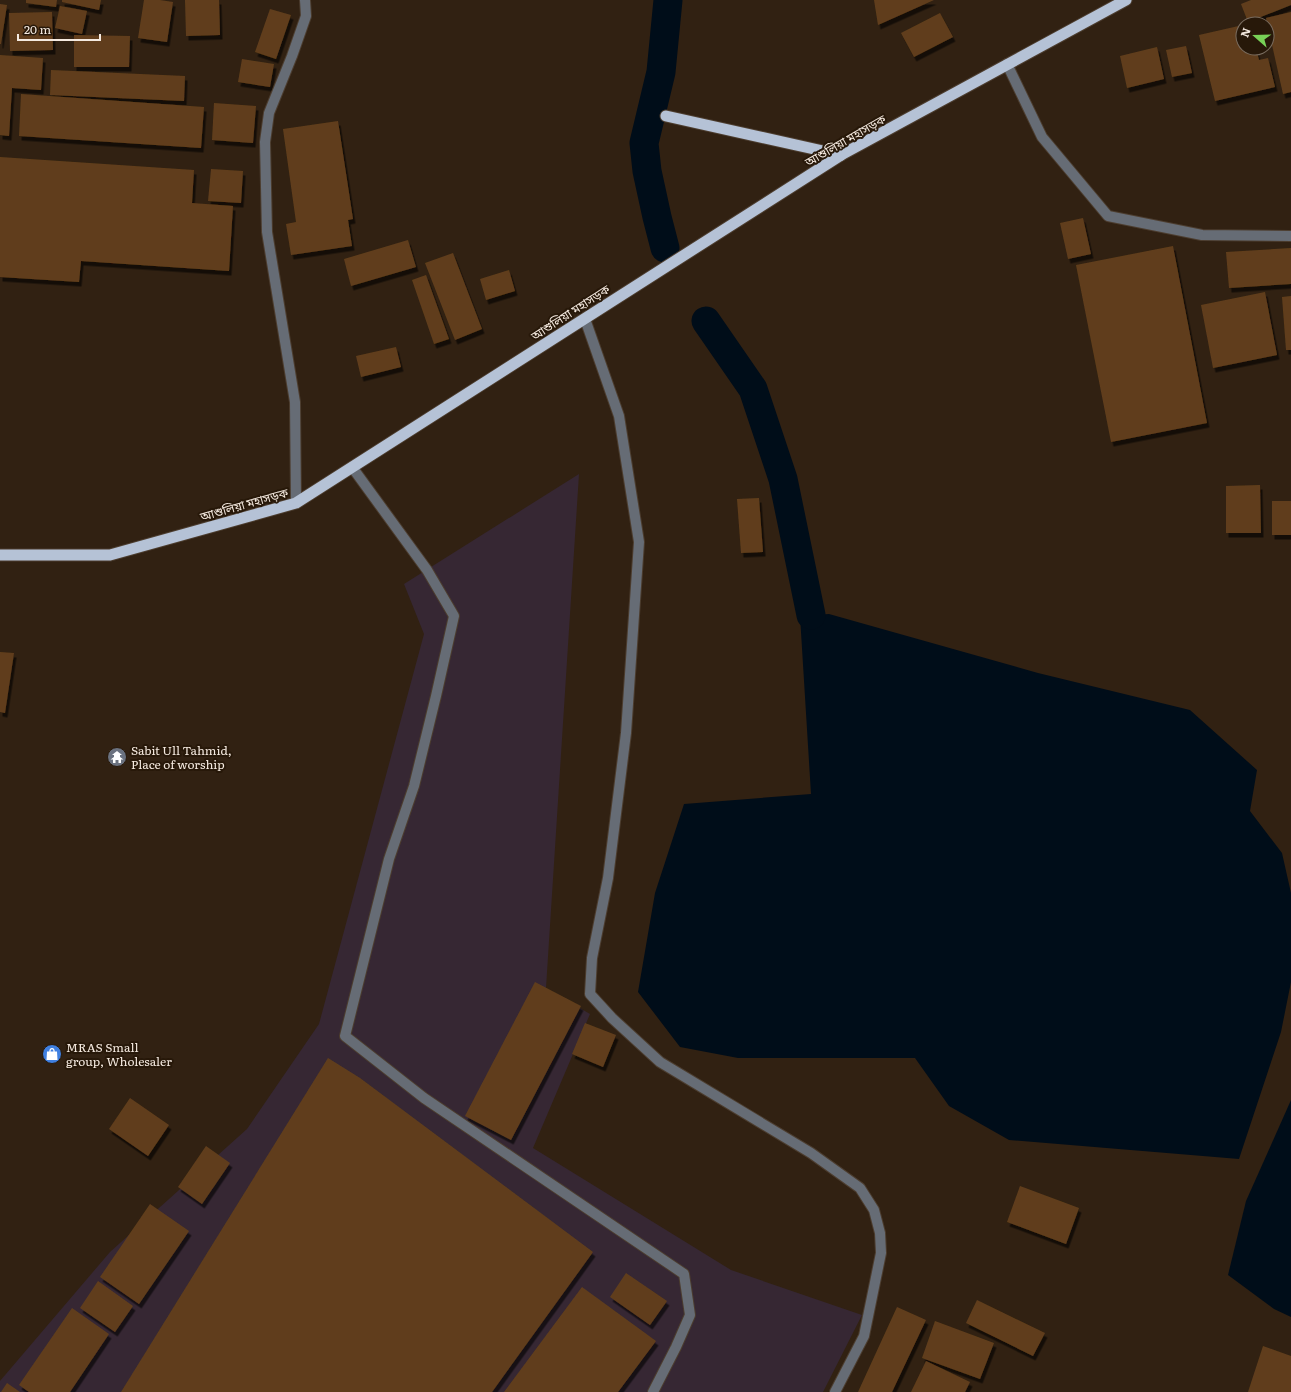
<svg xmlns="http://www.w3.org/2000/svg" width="1291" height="1392" viewBox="0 0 1291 1392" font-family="Literata,'Noto Sans Bengali',serif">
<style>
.industrial{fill:#362733}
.water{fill:#000d19}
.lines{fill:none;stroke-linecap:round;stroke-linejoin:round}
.canal{stroke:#000d19;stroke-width:29}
.building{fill:#603e1b;filter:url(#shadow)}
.minor-casing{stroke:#4c3d2f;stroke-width:12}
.trunk-casing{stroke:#4c3d2f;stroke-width:13}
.minor{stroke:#666c75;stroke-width:10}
.trunk{stroke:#b5c2d6;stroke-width:11}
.labels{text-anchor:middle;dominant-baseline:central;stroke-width:4;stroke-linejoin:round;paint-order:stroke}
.street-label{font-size:12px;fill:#f5eae0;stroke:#271809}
.poi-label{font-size:12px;fill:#f5eae0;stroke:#271809;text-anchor:start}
</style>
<defs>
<filter id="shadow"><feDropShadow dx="2.5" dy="4.5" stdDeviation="0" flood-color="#0009"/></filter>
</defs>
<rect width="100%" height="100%" fill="#312112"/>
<path class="industrial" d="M579 474 546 988 590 1014 533 1148 731 1270 862 1315 823 1392H0V1381L110 1252 247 1129 319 1024 424 634 404 584Z"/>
<g class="water">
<path d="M829 614 1038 673 1190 710 1257 770 1250 811 1282 853 1291 893V982L1281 1032 1239 1159 1009 1140 949 1106 915 1058H738L680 1047 638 992 655 893 684 804 811 794 800 616Z"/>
<path d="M1291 1100V1317L1274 1309 1228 1275 1246 1201Z"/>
</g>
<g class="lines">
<g class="canal">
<path d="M665 248 657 217 647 171 644 143 661 72 668 0"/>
<path d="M706 321 753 389 783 479 811 615"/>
</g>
</g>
<g class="building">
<path d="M26 0H57L56 7 26 3Z"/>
<path d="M62 0H101L99 10 62 2Z"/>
<path d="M144 0H160L173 2 167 42 138 38Z"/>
<path d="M185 0H219L220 35 186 36Z"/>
<path d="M874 0H934L878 25Z"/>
<path d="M1251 0H1291V5L1248 22 1241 4Z"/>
<path d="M0 4 7 5 1 44H0Z"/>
<path d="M60 6 87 11 82 34 55 28Z"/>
<path d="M270 9 291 15 276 59 255 52Z"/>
<path d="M52 12 53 50 10 51 9 13Z"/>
<path d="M1291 12V92L1283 94 1266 18Z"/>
<path d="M940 13 953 37 914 57 901 33Z"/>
<path d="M1243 25V48H1256L1259 60 1268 58 1275 87 1215 101 1199 35Z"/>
<path d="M74 35 130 36 129 67H74Z"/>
<path d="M1186 46 1192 73 1172 77 1166 50Z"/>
<path d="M1157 47 1164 79 1127 88 1120 56Z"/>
<path d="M0 55 43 58 41 90 12 88 9 136 0 135Z"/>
<path d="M242 59 274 64 270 87 238 82Z"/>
<path d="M51 70 185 76 184 101 50 95Z"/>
<path d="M21 94 204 107 201 148 19 136Z"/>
<path d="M214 103 256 106 253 143 212 140Z"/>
<path d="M338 121 353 219 348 220 352 246 291 255 286 224 296 222 283 129Z"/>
<path d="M0 157 194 170 192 203 233 206 229 271 81 261 79 282 0 277Z"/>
<path d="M211 169 243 171 241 203 208 201Z"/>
<path d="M1083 218 1091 254 1068 259 1060 223Z"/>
<path d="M408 240 416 267 351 286 344 259Z"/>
<path d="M1173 246 1207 423 1111 442 1076 265Z"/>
<path d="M1291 248V284L1229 288 1226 252Z"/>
<path d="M453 253 482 329 455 340 425 263Z"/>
<path d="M509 270 515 291 486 300 480 279Z"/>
<path d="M426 275 449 339 434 344 412 280Z"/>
<path d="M1265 292 1277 355 1213 368 1201 305Z"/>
<path d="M1291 296V350H1286L1282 297Z"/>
<path d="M396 347 401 367 361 377 356 356Z"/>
<path d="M1260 485 1261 533H1226V486Z"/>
<path d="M759 498 763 552 741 553 737 499Z"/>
<rect x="1272" y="501" width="19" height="34"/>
<path d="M0 652 14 653 5 713 0 712Z"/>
<path d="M535 982 581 1006 511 1140 465 1116Z"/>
<path d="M585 1023 616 1035 603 1067 572 1054Z"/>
<path d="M328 1058 360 1078 593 1252 492 1392H121Z"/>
<path d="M130 1098 169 1125 148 1156 109 1129Z"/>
<path d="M206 1146 230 1163 202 1204 178 1187Z"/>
<path d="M1020 1186 1079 1208 1066 1244 1007 1222Z"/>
<path d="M150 1204 189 1231 139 1304 100 1277Z"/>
<path d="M626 1273 667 1301 650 1325 610 1297Z"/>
<path d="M98 1281 133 1306 115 1332 80 1308Z"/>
<path d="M582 1287 656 1341 618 1392H504Z"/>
<path d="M977 1300 1045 1333 1033 1356 966 1323Z"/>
<path d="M897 1307 926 1320 892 1392H858Z"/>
<path d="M72 1308 109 1334 70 1392H29L19 1385Z"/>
<path d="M935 1321 994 1343 980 1379 922 1358Z"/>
<path d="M1263 1346 1291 1356V1392H1248Z"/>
<path d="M926 1361 970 1382 965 1392H911Z"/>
<path d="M7 1383 20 1392H1Z"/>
</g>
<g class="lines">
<g class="minor-casing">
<g id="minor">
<path d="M1007 64 1042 137 1108 216 1202 235 1291 236"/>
<path d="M585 319 619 416 639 542 626 733 608 878 592 958 590 994 612 1018 660 1062 811 1153 860 1188 874 1210 880 1233 881 1253 864 1336 835 1392"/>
<path d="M352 467 427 570 454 616 436 696 414 786 389 859 345 1036 424 1098 684 1274 690 1315 676 1347 653 1392"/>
<path d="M296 503 295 402 267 232 265 142 269 113 292 56 306 16 305 0"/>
</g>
</g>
<g class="trunk-casing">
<g id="trunk">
<path d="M666 116 841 155"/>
<path d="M0 555H110L296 503 841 155 1126 0"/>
</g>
</g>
<use href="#minor" class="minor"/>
<use href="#trunk" class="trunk"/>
</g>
<defs>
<g id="temple-disc" transform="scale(1)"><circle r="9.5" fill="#6b7280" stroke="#271809"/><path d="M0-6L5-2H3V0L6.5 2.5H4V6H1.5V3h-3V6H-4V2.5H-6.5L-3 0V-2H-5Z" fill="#fff"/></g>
<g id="shop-disc" transform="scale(1)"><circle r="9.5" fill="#3f7fe0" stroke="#271809"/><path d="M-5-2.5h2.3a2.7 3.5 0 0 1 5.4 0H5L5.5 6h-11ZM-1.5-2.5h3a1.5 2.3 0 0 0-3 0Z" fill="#fff"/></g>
</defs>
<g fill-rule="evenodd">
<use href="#temple-disc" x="117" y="757"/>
<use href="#shop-disc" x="52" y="1054"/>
</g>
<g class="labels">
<g class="street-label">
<text transform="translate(845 140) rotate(-30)">আশুলিয়া মহাসড়ক</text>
<text transform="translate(570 312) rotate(-33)">আশুলিয়া মহাসড়ক</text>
<text transform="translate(244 504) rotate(-16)">আশুলিয়া মহাসড়ক</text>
</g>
<g class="poi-label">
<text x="131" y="750">Sabit Ull Tahmid,<tspan x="131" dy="14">Place of worship</tspan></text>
<text x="66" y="1047">MRAS Small<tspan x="66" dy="14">group, Wholesaler</tspan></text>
</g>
</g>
<g transform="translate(1255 36) rotate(290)"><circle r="19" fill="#271809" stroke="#796c5f"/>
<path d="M0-3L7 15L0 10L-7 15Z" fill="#79d157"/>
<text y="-6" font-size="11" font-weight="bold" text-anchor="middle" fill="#f5eae0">N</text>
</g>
<path d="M18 34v6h82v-6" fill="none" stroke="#f5eae0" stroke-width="2"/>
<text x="24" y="34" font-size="12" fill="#f5eae0" stroke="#271809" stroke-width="3" paint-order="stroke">20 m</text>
</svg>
